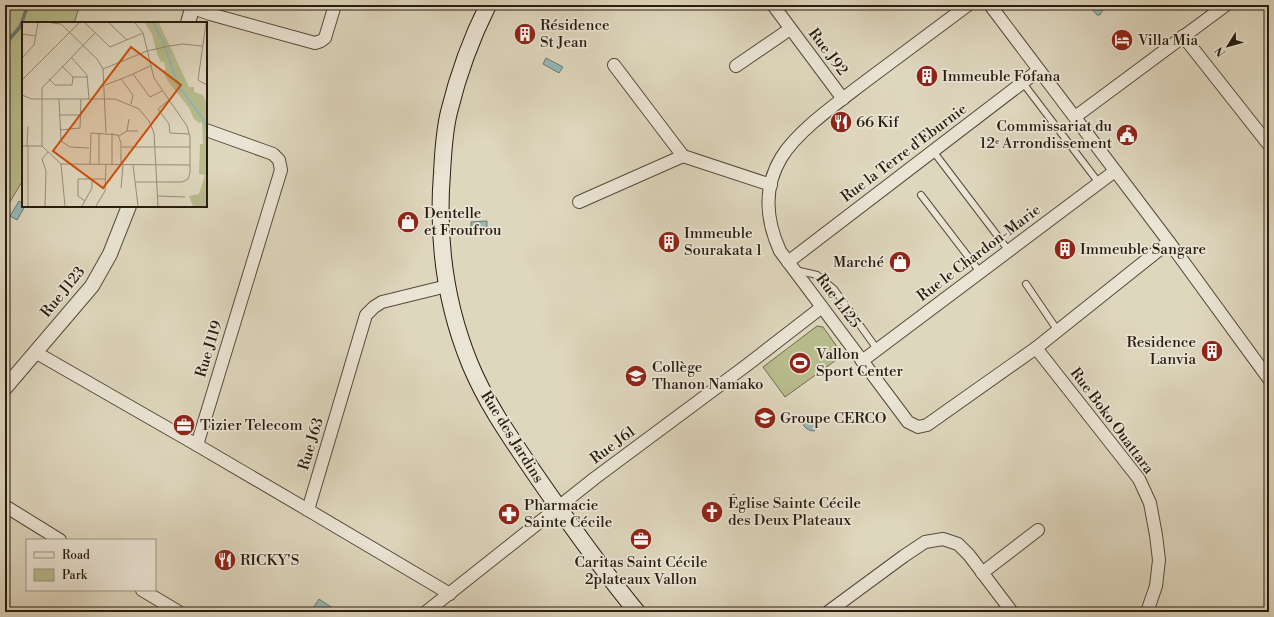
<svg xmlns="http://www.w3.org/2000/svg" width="1274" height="617" viewBox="0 0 1274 617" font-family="'Libre Bodoni',serif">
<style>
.green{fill:#b8bc8d;stroke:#706c4e}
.water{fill:#94b8b6;stroke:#697a74}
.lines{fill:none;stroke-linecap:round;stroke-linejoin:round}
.stream{stroke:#697a74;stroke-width:3.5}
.service-casing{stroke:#564a3b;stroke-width:8}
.minor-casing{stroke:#564a3b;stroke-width:14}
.tertiary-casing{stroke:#564a3b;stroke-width:16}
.secondary-casing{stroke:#281c10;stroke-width:18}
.service{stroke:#eae4d4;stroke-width:6}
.minor{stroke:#eae4d4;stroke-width:12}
.tertiary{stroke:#eae4d4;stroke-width:14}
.secondary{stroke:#eae4d4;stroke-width:16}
.labels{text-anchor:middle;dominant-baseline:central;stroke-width:3.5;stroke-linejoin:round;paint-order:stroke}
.poi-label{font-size:15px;fill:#281c10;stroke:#eae4d4;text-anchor:start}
.street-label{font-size:15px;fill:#281c10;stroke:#eae4d4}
.inset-river{fill:none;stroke:#94b8b6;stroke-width:2}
.inset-road{fill:none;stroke:#958c78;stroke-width:1}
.view{fill:#cb500d;fill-opacity:0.15;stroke:#cb500d;stroke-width:2}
.inset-edge{fill:none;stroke:#281c10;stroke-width:2}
</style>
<rect width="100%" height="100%" fill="#ded6bd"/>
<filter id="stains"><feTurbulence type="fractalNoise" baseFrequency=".005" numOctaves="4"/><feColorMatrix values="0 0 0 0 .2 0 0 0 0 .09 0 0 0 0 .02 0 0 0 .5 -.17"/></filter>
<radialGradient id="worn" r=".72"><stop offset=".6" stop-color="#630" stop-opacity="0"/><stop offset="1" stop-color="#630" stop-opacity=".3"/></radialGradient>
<g class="green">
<path d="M5 5H80L74 23H23V180L5 210Z"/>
<path d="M817 326 823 327 843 355 785 397 763 367Z"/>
</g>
<g class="water">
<path d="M1095 5H1109V6L1102 11 1100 15H1097L1091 8Z"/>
<path d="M546 58 563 67 559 73 543 64Z"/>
<path d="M19 201 23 204V206H25L17 220 10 216Z"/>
<path d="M487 221V228L471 229V222Z"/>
<path d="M807 415 810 416 812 422 817 425V428L814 431C807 431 801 425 802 418Z"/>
<path d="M319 599 334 609 332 612H319L313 608Z"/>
</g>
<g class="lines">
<path class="stream" d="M5 44 20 27 28 5"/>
<g class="service-casing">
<g id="service">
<path d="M1023 83 1099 183"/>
<path d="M933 151 1009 251"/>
<path d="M921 195 980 272"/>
<path d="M795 270 817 275 834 289 877 349"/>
<path d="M1026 284 1058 331"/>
</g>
</g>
<g class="minor-casing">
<g id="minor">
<path d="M773 5 843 99"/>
<path d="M968 5C934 30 900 56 866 81 840 101 798 130 781 158 763 188 766 220 780 251L908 422 918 427 927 425 1036 348 1169 242"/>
<path d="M990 5 1169 242 1269 379"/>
<path d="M193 8 210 14 315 43 321 41 325 38 335 5"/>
<path d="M1183 36 1269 145"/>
<path d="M614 65 683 156 771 185"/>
<path d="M736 66 790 29"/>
<path d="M1075 117 1226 5"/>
<path d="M579 202 683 156"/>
<path d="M788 262 1039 70"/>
<path d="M447 286 382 302 374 307 366 315 308 510 450 594"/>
<path d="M1036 348 1139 479 1150 503 1156 535 1159 560 1156 586 1147 612"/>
<path d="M35 352 197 445 281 170 279 160 273 154 206 130"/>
<path d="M862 361 1115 171"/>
<path d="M197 445 308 510"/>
<path d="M5 506 60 540"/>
<path d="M982 573 1038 530"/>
<path d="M142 590 179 612"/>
<path d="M426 612 595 478 747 365 822 307"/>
<path d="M828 612 904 556 925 542 943 539 958 544 969 555 1012 612"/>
</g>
</g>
<g class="tertiary-casing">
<g id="tertiary">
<path d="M188 23 193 5"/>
<path d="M5 388 92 286 110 254 129 206"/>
</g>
</g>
<g class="secondary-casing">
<path id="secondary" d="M488 5C471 39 458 75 449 112 444 132 443 153 442 173 437 237 445 303 470 364 486 403 510 437 533 471 566 519 600 567 637 612"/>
</g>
<use href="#service" class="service"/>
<use href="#minor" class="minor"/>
<use href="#tertiary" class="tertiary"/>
<use href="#secondary" class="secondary"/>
</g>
<defs>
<g id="building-disc" transform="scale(1.15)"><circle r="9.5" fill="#8f2418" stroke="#eae4d4"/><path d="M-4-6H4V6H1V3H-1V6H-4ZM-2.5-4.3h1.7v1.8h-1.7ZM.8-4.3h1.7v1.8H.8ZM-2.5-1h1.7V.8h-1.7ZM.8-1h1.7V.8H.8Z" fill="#fff"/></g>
<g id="hotel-disc" transform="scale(1.15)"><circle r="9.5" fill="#8f2418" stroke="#eae4d4"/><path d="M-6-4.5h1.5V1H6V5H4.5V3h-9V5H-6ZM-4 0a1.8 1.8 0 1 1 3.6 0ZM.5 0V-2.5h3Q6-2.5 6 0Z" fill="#fff"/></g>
<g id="restaurant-disc" transform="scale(1.15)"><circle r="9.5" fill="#8f2418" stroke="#eae4d4"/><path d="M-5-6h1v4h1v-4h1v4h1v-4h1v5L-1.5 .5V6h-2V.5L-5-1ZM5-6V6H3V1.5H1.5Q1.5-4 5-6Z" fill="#fff"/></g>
<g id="civic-disc" transform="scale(1.15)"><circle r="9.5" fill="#8f2418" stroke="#eae4d4"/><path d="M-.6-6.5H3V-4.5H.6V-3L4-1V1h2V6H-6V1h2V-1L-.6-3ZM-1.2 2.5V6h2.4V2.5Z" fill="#fff"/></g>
<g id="shop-disc" transform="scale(1.15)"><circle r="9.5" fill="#8f2418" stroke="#eae4d4"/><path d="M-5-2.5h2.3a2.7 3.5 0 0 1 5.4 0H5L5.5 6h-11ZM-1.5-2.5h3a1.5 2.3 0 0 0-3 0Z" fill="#fff"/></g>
<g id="stadium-disc" transform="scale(1.15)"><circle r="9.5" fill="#8f2418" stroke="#eae4d4"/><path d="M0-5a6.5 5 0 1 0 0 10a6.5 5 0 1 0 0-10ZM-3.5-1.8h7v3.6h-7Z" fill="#fff"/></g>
<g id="school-disc" transform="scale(1.15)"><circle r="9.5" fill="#8f2418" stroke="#eae4d4"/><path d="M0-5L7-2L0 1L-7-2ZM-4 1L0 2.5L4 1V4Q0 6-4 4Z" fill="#fff"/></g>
<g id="office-disc" transform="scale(1.15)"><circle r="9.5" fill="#8f2418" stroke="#eae4d4"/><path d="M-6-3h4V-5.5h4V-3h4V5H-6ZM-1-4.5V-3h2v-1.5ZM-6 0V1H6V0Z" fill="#fff"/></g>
<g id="church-disc" transform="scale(1.15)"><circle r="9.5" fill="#8f2418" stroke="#eae4d4"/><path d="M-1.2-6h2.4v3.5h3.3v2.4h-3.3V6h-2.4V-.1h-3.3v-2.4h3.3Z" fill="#fff"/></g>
<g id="pharmacy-disc" transform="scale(1.15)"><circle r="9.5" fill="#8f2418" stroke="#eae4d4"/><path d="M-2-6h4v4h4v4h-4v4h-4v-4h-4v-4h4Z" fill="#fff"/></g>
</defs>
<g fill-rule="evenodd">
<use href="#building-disc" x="525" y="34"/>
<use href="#hotel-disc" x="1122" y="40"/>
<use href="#building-disc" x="927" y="76"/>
<use href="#restaurant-disc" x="841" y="122"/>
<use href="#civic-disc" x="1127" y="135"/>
<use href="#shop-disc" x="408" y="222"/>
<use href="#building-disc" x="669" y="242"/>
<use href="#building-disc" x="1065" y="249"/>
<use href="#shop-disc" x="900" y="262"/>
<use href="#building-disc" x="1212" y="351"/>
<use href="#stadium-disc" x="800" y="363"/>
<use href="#school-disc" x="636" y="376"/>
<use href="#school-disc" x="765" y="418"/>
<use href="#office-disc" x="184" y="425"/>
<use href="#church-disc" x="712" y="512"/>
<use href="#pharmacy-disc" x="509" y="514"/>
<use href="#office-disc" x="641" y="539"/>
<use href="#restaurant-disc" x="225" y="560"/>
</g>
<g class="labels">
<g class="poi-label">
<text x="540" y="25">Résidence<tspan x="540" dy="17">St Jean</tspan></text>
<text x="1138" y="40">Villa Mia</text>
<text x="942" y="76">Immeuble Fofana</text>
<text x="856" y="122">66 Kif</text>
<text x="1112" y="126" text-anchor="end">Commissariat du<tspan x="1112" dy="17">12ᵉ Arrondissement</tspan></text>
<text x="424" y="213">Dentelle<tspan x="424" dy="17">et Froufrou</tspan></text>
<text x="684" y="233">Immeuble<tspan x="684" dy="17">Sourakata 1</tspan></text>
<text x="1080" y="249">Immeuble Sangare</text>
<text x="884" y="262" text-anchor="end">Marché</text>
<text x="1196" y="342" text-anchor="end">Residence<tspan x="1196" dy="17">Lanvia</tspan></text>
<text x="816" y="354">Vallon<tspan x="816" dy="17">Sport Center</tspan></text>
<text x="652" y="367">Collège<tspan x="652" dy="17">Thanon Namako</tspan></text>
<text x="780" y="418">Groupe CERCO</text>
<text x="200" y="425">Tizier Telecom</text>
<text x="728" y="503">Église Sainte Cécile<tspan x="728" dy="17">des Deux Plateaux</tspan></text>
<text x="524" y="505">Pharmacie<tspan x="524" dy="17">Sainte Cécile</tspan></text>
<text x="240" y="560">RICKY'S</text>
<text x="641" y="562" text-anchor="middle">Caritas Saint Cécile<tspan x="641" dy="17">2plateaux Vallon</tspan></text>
</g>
<g class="street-label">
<text transform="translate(828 52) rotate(53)">Rue J92</text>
<text transform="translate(904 153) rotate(-37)">Rue la Terre d'Eburnie</text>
<text transform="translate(979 253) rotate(-37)">Rue le Chardon-Marie</text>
<text transform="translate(63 292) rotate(-51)">Rue J123</text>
<text transform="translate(838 301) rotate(53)">Rue L125</text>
<text transform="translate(209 349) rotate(-73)">Rue J119</text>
<text transform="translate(1112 421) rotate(53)">Rue Boko Ouattara</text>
<text transform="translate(512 437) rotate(58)">Rue des Jardins</text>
<text transform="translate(311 444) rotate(-73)">Rue J63</text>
<text transform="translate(613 445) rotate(-37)">Rue J61</text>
</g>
</g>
<g transform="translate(22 22)">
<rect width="185" height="185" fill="#ded6bd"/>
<path d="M123 1H137L167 65H172V70L181 73 185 82V184H171L167 174 177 172 183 153 177 152 178 122H181L180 100 177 101 172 97 167 86 145 58 141 48 144 47 142 40H139L135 32 130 12Z" fill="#b8bc8d"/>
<path class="inset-river" d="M131 1 141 19 156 63 181 97 185 108"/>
<path class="inset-road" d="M30 1 39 2 75 37 81 47 84 111M63 1 88 25 121 11M87 1 105 18M184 1 176 58 185 63M0 12 14 14M49 35 65 53 67 77M0 36 12 23 16 1M40 44 51 55H65M128 44 111 52 128 75 140 69M81 47 125 29 147 24 161 22 180 24M27 57 33 63H50L51 55M99 57 111 52M0 58 57 1M83 63 99 57 111 73 109 82M0 73 10 77H93L117 87 127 99 132 111 136 184M37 77 39 119 48 125 67 126M147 78 136 87 147 102 148 111 167 112M37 93H59M38 108 58 106 59 77M105 109 107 97M90 111V143M97 114 105 109H116M0 124H20L39 142M5 124 6 104M6 124V184M20 124V66L73 11M100 125H168M39 142 168 143M39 142 43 184M68 143 69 111 96 113 99 121V143M77 143V111M111 143 116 184M113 160H160L166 157 168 151V115L165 104 132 56 121 11 113 1M99 166 101 143M135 174 163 175M63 179 56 174V157H84M23 184 24 149 20 137 26 130M60 184 70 166V157M74 184 83 169 84 143"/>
<path class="view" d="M109 25 159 63 81 166 31 129Z"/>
<rect width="185" height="185" class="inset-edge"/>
</g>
<rect width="1274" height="617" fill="none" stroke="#ded6bd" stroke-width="20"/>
<rect x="6" y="6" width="1262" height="605" fill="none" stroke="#281c10" stroke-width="2"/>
<rect x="10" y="10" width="1254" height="597" fill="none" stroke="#281c10"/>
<rect x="26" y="539" width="130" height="52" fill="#eae4d4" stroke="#9c9486"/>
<rect x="34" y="552" width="20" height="6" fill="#eae4d4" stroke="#9c9486"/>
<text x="62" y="559" font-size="12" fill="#281c10">Road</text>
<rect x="34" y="569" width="20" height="12" fill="#b8bc8d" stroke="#9c9486"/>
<text x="62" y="579" font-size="12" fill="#281c10">Park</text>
<g transform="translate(1228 46) rotate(233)" stroke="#eae4d4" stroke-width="3" paint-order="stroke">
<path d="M0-3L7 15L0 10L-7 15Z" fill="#281c10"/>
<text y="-6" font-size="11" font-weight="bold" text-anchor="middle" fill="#281c10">N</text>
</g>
<rect width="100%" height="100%" filter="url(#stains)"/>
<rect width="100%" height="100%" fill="url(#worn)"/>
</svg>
